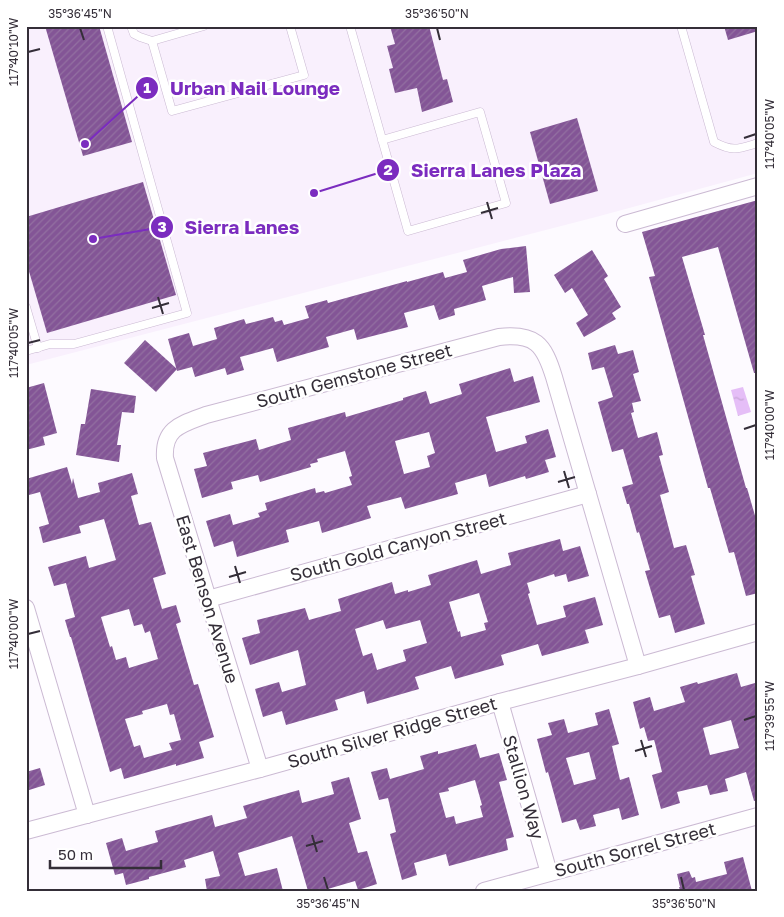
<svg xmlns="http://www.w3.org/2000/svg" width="784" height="917" viewBox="0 0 784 917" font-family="'Golos Text',sans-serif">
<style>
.built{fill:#f9f0fd}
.water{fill:url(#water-ripples)}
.building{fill:url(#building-hatch);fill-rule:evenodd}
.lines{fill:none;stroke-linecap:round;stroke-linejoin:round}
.service-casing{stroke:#cbbad3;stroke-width:9}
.minor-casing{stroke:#cbbad3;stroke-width:18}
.service{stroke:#fff;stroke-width:8}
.minor{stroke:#fff;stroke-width:16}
.ticks{fill:none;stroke:#342e38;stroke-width:2}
.labels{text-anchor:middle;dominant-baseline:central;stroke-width:5;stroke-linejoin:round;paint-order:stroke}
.street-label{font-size:18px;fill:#342e38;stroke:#fff}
.leader{fill:none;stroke:#7b2cbf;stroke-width:2}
.callout-dot{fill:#7b2cbf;stroke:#fff;stroke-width:2}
.mark-label{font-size:15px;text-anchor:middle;font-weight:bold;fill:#fff}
.callout-label{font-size:19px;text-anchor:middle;font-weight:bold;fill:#7b2cbf;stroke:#fff;stroke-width:5;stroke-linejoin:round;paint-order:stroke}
.neatline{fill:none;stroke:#342e38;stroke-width:2}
.ticks-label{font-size:12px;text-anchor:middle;fill:#342e38}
</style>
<defs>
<pattern id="water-ripples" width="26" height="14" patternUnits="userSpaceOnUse" patternTransform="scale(1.25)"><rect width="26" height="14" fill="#e5bef7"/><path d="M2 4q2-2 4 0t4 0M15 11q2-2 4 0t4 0" fill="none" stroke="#c5a4d4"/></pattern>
<pattern id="building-hatch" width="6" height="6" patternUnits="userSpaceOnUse" patternTransform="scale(1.25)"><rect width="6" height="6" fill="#835596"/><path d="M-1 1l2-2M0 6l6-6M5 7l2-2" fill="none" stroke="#9370a1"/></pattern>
</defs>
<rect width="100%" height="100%" fill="#fdfaff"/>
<path class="built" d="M26 26H758V173L596 217 26 365Z"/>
<path class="water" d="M743 387 751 412 738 416 731 390Z"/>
<g class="building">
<path d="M45 26H99L132 142 83 156Z"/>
<path d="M390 26H429L443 80 447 79 453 102 422 112 417 88 395 93 389 69 393 68 387 46 395 44Z"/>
<path d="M724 26H758V31L728 40Z"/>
<path d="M577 118 598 191 550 204 530 132Z"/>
<path d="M143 182 176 295 47 333 26 261V217Z"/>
<path d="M758 200V373H754L718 247 682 257 705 335H703L746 488H747L758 526V593L746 596 734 552 729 553 710 488H708L649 277 655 276 642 232Z"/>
<path d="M526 246 530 292 514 293 513 277 482 286 486 300 454 309 455 315 439 320 434 305 404 313 408 327 357 340 354 329 326 337 329 347 277 362 273 348 240 357 244 370 227 375 225 368 195 377 192 367 177 371 168 339 189 333 193 346 217 339 214 328 244 319 246 324 273 317 275 322 282 320 284 325 309 318 305 306 327 300 328 303 407 281V282L443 272 445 278 467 272 463 260 501 249Z"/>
<path d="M592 250 608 276 604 279 621 307 612 313 616 319 584 337 576 323 588 315 572 288 565 293 554 275Z"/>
<path d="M145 340 177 369 156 392 124 363Z"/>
<path d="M615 345 618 354 633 350 639 372 633 374 641 401 632 403 634 412 631 413 638 438 657 432 663 455 659 456 669 492 660 495 674 548 686 545 695 575 691 576 705 624 675 633 670 615 659 618 645 571 650 570 639 532 637 533 629 504H627L622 487 633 484 623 449 612 452 598 402 613 397 604 367 592 370 588 353Z"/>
<path d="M510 368 514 382 533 376 540 402 486 417 496 452 527 443 525 436 548 429 556 457 545 460 549 472 526 479 525 476 489 487 486 474 455 483 458 494 405 509 401 497 367 506 371 518 322 533 319 521 286 530 289 542 237 557 233 541 214 547 206 521 230 514 233 525 260 517 258 513 267 510 265 503 315 488 316 493 324 491 325 493 352 485 349 477 352 476 345 451 317 459 318 462 310 464 311 467 260 482 258 475 231 482 233 489 202 498 194 469 207 466 203 453 256 439 259 450 291 440 288 428 345 412 346 417 403 400V398L426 391 430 404 462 394 459 384ZM429 432 435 453 427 456 430 467 404 474 395 441Z"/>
<path d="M44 383 57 433 43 437 45 445 26 450V388Z"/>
<path d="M91 389 136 396 134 413 122 412 117 445H121L119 462 76 455 81 424H85Z"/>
<path d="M67 467 72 484 73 478 78 498 100 492 98 483 132 473 138 494 131 496 139 525 151 522 166 574 153 578 162 609 176 605 181 622 176 624 194 685 198 684 214 737 199 742 204 758 176 766V764L124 779 121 768 110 772 71 637H70L65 620 75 617 66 583 54 586 48 567 86 556 89 568 116 560 104 519 79 526 81 533 43 543 39 527 49 524 40 492 29 495 26 487V479ZM129 609 134 626 142 624 145 633 150 631 158 659 129 668 126 657 116 660 112 646 110 647 101 617ZM167 704 170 715 174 714 181 740 169 743 172 750 144 758 140 745 134 747 125 719 143 714 142 711Z"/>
<path d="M560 539 563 551 580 546 589 576 568 582 566 574 555 577 554 574 527 583 530 593 528 594 537 625 566 617 563 606 595 597 603 625 585 630 589 643 542 656 538 644 501 655 504 665 455 679 451 666 415 677 419 689 367 704 364 691 335 700 338 710 286 725 282 711 263 717 255 689 279 682 282 692 306 685 298 650 250 665 242 638 260 633 257 620 305 608 309 620 341 611 338 599 392 582 395 594 408 590V592L431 585 428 575 477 560 481 574 511 565 508 553ZM479 593 488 622 484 623 486 630 461 637 460 631 458 632 449 602ZM383 620 386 629 420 620 427 643 403 650 406 661 377 670 372 653 363 656 355 629Z"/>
<path d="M737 673 741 687 755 683 758 692V800L754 801 746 772 725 779 728 791 710 795 707 785 677 792 680 803 661 809 652 775 662 772 655 743 654 740 648 741 644 727 640 729 633 702 650 697 654 711 685 702 680 687 697 682 698 684ZM731 720 739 748 710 755 703 728Z"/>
<path d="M609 709 619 744 612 746 620 780 629 777 639 815 622 820 619 808 593 815 596 826 580 830 576 819 562 823 548 772 546 773 537 739 552 735 548 723 564 719 568 733 598 725 595 713ZM589 752 596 779 574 785 566 758Z"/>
<path d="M476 744 480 758 499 753 507 780 499 782 514 837 506 839 508 850 449 866 446 854 414 863 417 875 402 880 390 834 396 832 388 798 379 800 371 772 387 768 390 779 424 769 420 756 438 751V754ZM475 780 482 805 480 806 483 817 456 824 454 816 446 818 439 793 449 791 448 788Z"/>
<path d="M40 768 45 785 26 791V772Z"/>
<path d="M349 777 361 819 349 823 358 853 367 851 377 884 358 890 355 881 321 891H308L292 836 238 853 245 876 277 868 283 891H207L205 879 220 876 213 851 184 860 186 867 149 877V879L126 885 123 873 115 875 106 843 122 838 126 851 158 842 155 831 212 815 215 827 247 818 243 806 260 801 299 790 302 803 334 794 331 782Z"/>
<path d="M743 857 752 891H680L679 887H680L677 874 689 871 692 878 695 877 696 882 727 874 724 862Z"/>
</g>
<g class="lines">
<g class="service-casing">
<g id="service">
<path d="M131 26 134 34 140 37 152 41 204 26"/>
<path d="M350 26 408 231 506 203 480 112 382 140"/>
<path d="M681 26 714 142C733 152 738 149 758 143"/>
<path d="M152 41 172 111 304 75 290 26"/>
<path d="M26 307 38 348"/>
<path d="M26 351 50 344H74L187 313 107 26"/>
</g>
</g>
<g class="minor-casing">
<g id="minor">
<path d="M625 224 758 186"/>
<path d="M208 599 588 494"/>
<path d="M26 608 87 815"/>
<path d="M500 702 549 873"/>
<path d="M260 769 165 458C163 428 182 424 206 415L499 337C535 333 544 344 554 377L638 666"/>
<path d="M26 831 260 769 500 702 638 666 758 632"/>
<path d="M484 891 758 816"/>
</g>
</g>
<use href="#service" class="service"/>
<use href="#minor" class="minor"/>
</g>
<path class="ticks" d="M80 28 84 40M437 28 440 40M28 52 40 49M744 138 756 134M487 202 492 219M481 213 498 208M158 297 163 314M152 308 169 303M28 343 40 340M744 429 756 425M564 471 569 488M558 482 575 477M235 566 240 583M229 577 246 572M28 634 40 631M744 720 756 716M641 740 646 757M635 751 652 746M312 835 317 852M306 846 323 841M324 877 328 890M681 877 684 890"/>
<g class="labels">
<g class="street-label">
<text transform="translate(354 375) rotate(-15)">South Gemstone Street</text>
<text transform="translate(398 546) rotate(-15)">South Gold Canyon Street</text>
<text transform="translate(208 599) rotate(73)">East Benson Avenue</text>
<text transform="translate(392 732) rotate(-16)">South Silver Ridge Street</text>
<text transform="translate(524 787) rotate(74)">Stallion Way</text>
<text transform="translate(635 849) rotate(-15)">South Sorrel Street</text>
</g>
</g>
<path class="leader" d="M85 144L147 88M314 193L388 170M93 239L162 227"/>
<g class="callout-dot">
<circle cx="85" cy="144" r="5"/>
<circle cx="314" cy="193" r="5"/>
<circle cx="93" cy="239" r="5"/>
<circle cx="147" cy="88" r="12"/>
<circle cx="388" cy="170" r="12"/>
<circle cx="162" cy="227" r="12"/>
</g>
<g class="mark-label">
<text x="147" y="93">1</text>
<text x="388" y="175">2</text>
<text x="162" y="232">3</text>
</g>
<g class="callout-label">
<text x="255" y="95">Urban Nail Lounge</text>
<text x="496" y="177">Sierra Lanes Plaza</text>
<text x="242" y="234">Sierra Lanes</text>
</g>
<rect width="784" height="917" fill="none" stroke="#ffffff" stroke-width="55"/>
<path d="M50 860v8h111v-8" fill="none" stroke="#342e38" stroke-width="2.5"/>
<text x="58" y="860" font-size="15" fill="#342e38" stroke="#ffffff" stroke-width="4" paint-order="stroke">50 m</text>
<rect x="28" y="28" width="728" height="862" class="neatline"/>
<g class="ticks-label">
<text x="80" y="18">35°36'45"N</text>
<text x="437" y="18">35°36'50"N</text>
<text transform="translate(14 52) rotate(-90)" y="4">117°40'10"W</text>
<text transform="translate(770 134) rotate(-90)" y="4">117°40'05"W</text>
<text transform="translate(14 343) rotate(-90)" y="4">117°40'05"W</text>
<text transform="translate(770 425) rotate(-90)" y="4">117°40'00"W</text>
<text transform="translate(14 634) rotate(-90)" y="4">117°40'00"W</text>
<text transform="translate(770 716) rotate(-90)" y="4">117°39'55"W</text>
<text x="328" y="908">35°36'45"N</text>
<text x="684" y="908">35°36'50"N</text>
</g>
</svg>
